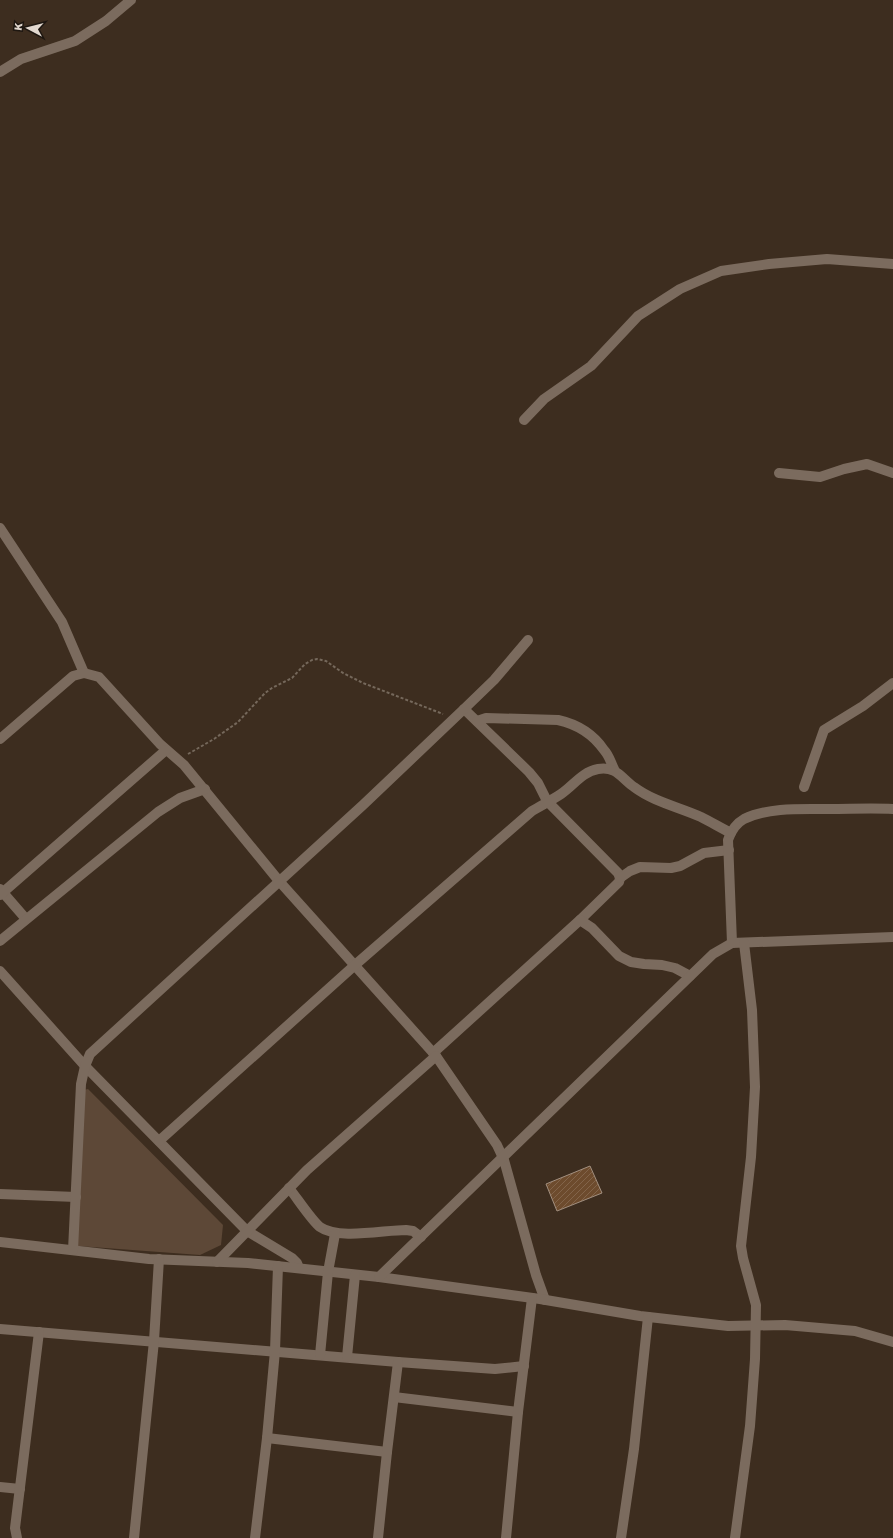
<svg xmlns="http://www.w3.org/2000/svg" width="893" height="1538" viewBox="0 0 893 1538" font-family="'Work Sans',sans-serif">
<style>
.green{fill:#5d4837}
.building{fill:url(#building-hatch);stroke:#a28f7f}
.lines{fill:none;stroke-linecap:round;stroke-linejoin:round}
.path{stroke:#75685b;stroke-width:2;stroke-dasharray:3 2;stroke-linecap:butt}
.minor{stroke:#7b6b5e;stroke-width:10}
</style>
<defs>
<pattern id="building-hatch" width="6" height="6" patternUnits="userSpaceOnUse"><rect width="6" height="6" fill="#6d4b2d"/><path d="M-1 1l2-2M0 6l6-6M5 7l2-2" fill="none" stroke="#82644a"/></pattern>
</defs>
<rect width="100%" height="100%" fill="#3d2d1f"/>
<path class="green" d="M88 1089 223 1225 221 1245 200 1255 78 1246 76 1092Z"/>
<path class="building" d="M590 1166 602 1193 557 1211 546 1184Z"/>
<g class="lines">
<path class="path" d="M188 754 214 739 238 722 265 693 272 688 292 678 305 664 312 660 317 659 326 661 343 673 363 683 443 714"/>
<g class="minor">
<path d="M0 72 21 59 75 41 106 21 131 0"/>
<path d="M524 420 544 399 591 366 638 316 680 289 721 271 769 264 827 259 893 264"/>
<path d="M779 473 820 477 844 469 867 464 893 473"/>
<path d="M0 528 62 622 84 673"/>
<path d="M464 709 529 772 538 783 547 801 618 873 620 878 619 882 580 920"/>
<path d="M477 721 486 718 558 720C576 724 593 734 604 750 609 755 611 763 614 769"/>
<path d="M0 739 73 676 84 673 99 677 160 744 184 765 279 881 436 1056 497 1145 504 1160 536 1275 545 1300"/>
<path d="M804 787 824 730 863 706 893 683"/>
<path d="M620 878 630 871 640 867 671 868 680 866 704 853 729 850"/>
<path d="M0 889 26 919"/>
<path d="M0 895 166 750"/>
<path d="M0 941 158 812 180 798 205 789"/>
<path d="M732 943 728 840C731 831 735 824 744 819 768 807 803 809 829 809 850 809 872 808 893 809"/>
<path d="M0 971 85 1066 247 1231 292 1258 297 1263 299 1268"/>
<path d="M433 1053 580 920 592 928 619 956 631 962 644 964 662 965 675 968 690 976"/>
<path d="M159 1141 355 965 532 811C542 805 552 800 561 794 574 785 582 772 598 769 617 766 621 778 634 787 654 802 679 807 701 817 711 822 721 828 731 833"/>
<path d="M289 1188C297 1198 312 1221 320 1227 338 1240 384 1230 406 1230L413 1231 421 1237"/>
<path d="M0 1194 76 1197"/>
<path d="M0 1242 149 1259 248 1263 379 1277 540 1299 640 1316 728 1326 785 1325 855 1331 893 1342"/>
<path d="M73 1250 81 1084 85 1066 90 1054 363 805 464 709 494 680 528 640"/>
<path d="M217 1262 307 1170 436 1056"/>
<path d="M379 1277 713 954 732 943 893 937"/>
<path d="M0 1329 398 1362 495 1369 524 1366"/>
<path d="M320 1355 328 1272 335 1234"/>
<path d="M347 1357 355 1275"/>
<path d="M394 1397 518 1412"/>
<path d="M267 1438 387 1452"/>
<path d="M0 1487 20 1489"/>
<path d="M17 1538 15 1528 39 1332"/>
<path d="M134 1538 154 1341 159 1259"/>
<path d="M255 1538 267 1438 275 1351 278 1266"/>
<path d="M378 1538 387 1452 398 1362"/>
<path d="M506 1538 518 1412 532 1298"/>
<path d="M621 1538 634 1449 648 1317"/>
<path d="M735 1538 750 1426 755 1359 756 1305 743 1258 741 1246 751 1157 755 1087 752 1010 744 943"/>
</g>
</g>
<g transform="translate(28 28) rotate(277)" stroke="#1e1711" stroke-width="3" paint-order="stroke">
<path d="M0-3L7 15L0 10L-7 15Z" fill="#e2d8cf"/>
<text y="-6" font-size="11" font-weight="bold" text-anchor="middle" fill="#e2d8cf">K</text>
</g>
</svg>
